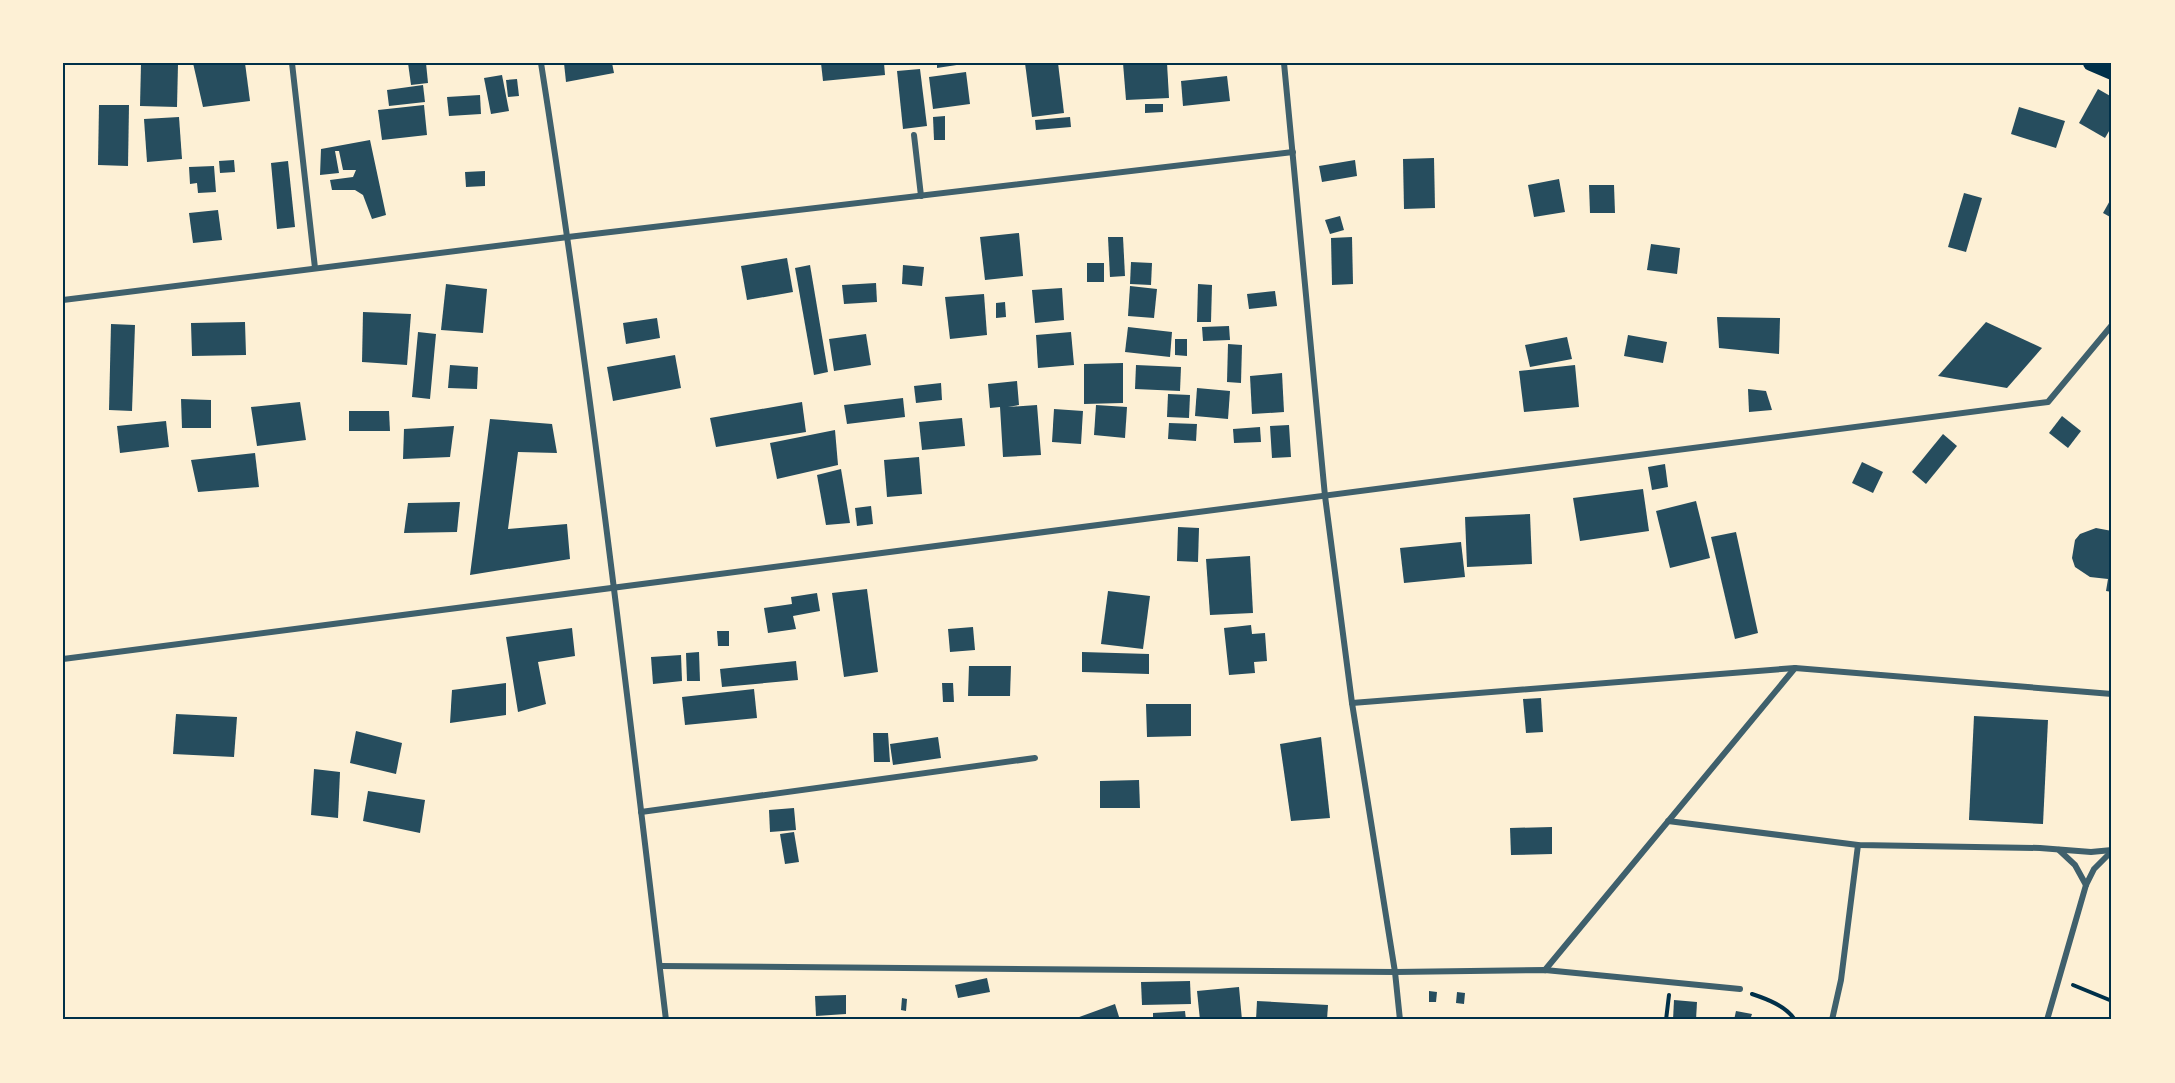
<svg xmlns="http://www.w3.org/2000/svg" width="2175" height="1083" viewBox="0 0 2175 1083" font-family="'Work Sans',sans-serif">
<style>
.building{fill:#264d5e}
.lines{fill:none;stroke-linecap:round;stroke-linejoin:round}
.path{stroke:#003049;stroke-width:4}
.minor{stroke:#3f606c;stroke-width:6}
.trunk{stroke:#003049;stroke-width:16}
.neatline{fill:none;stroke:#003049;stroke-width:2}
</style>
<rect width="100%" height="100%" fill="#fdf0d5"/>
<g class="building">
<path d="M193 63H245L250 101 203 107Z"/>
<path d="M408 63H426L428 83 411 85Z"/>
<path d="M564 63H612L614 73 566 82Z"/>
<path d="M821 63H884L885 75 823 81Z"/>
<path d="M937 63H963V64L937 68Z"/>
<path d="M1025 63H1058L1064 113 1032 117Z"/>
<path d="M1123 63H1167L1169 98 1126 100Z"/>
<path d="M141 64H178L177 107 140 106Z"/>
<path d="M920 69 927 126 903 129 897 71Z"/>
<path d="M966 72 970 104 933 109 929 77Z"/>
<path d="M502 75 509 111 491 114 484 78Z"/>
<path d="M1227 76 1230 101 1183 106 1181 81Z"/>
<path d="M517 79 519 96 508 97 506 80Z"/>
<path d="M423 85 425 102 389 106 387 90Z"/>
<path d="M2098 89 2112 97V126L2105 138 2079 123Z"/>
<path d="M480 95 481 114 449 116 447 97Z"/>
<path d="M1145 104H1163V112L1145 113Z"/>
<path d="M99 105H129L128 166 98 165Z"/>
<path d="M424 105 427 135 382 140 378 110Z"/>
<path d="M2019 107 2065 121 2056 148 2011 134Z"/>
<path d="M945 116V140H934L933 117Z"/>
<path d="M179 117 182 159 147 162 144 119Z"/>
<path d="M1070 117 1071 127 1036 130 1035 120Z"/>
<path d="M370 140 386 215 372 219 363 195 355 190H332L330 180 353 177 356 170H343L339 151H335L339 173 320 175 321 149Z"/>
<path d="M1434 158 1435 208 1404 209 1403 159Z"/>
<path d="M234 160 235 172 220 173 219 161Z"/>
<path d="M1355 160 1357 176 1322 182 1319 166Z"/>
<path d="M288 161 295 227 277 229 271 163Z"/>
<path d="M214 166 216 192 198 193 197 183 190 184 189 167Z"/>
<path d="M485 171V186L466 187 465 172Z"/>
<path d="M1559 179 1565 212 1534 217 1528 185Z"/>
<path d="M1589 185H1614L1615 213H1590Z"/>
<path d="M1964 193 1982 198 1966 252 1948 247Z"/>
<path d="M2112 197V218L2103 213Z"/>
<path d="M218 210 222 240 193 243 189 213Z"/>
<path d="M1340 216 1344 230 1330 234 1325 220Z"/>
<path d="M1019 233 1023 276 985 280 980 237Z"/>
<path d="M1108 237H1123L1125 276 1110 277Z"/>
<path d="M1352 237 1353 284 1332 285 1331 238Z"/>
<path d="M1651 244 1680 248 1677 274 1647 270Z"/>
<path d="M787 258 793 292 747 300 741 266Z"/>
<path d="M1131 262 1152 263 1151 285 1130 284Z"/>
<rect x="1087" y="263" width="17" height="19"/>
<path d="M810 265 828 372 814 375 795 268Z"/>
<path d="M903 265 924 267 922 286 902 284Z"/>
<path d="M876 283 877 302 844 304 842 285Z"/>
<path d="M446 284 487 289 483 333 441 330Z"/>
<path d="M1198 284 1212 285 1211 322H1197Z"/>
<path d="M1130 286 1157 289 1154 318 1128 316Z"/>
<path d="M1062 288 1064 320 1035 323 1032 290Z"/>
<path d="M1275 291 1277 306 1249 309 1247 294Z"/>
<path d="M984 294 987 335 950 339 945 297Z"/>
<path d="M1005 302 1006 317 996 318V303Z"/>
<path d="M363 312 411 314 407 365 362 362Z"/>
<path d="M1717 317 1780 318 1779 354 1719 348Z"/>
<path d="M657 318 660 338 626 344 623 323Z"/>
<path d="M245 322 246 355 192 356 191 323Z"/>
<path d="M1986 322 2042 348 2007 388 1938 376Z"/>
<path d="M111 324 135 325 132 411 109 410Z"/>
<path d="M1229 326 1230 340 1203 341 1202 327Z"/>
<path d="M1128 327 1172 332 1170 357 1125 352Z"/>
<path d="M418 332 436 334 430 399 412 397Z"/>
<path d="M1071 332 1074 365 1038 368 1036 335Z"/>
<path d="M866 334 871 365 834 371 829 339Z"/>
<path d="M1628 335 1667 342 1663 363 1624 356Z"/>
<path d="M1567 337 1572 359 1530 367 1525 345Z"/>
<path d="M1175 339H1187V356L1175 355Z"/>
<path d="M1228 344 1242 345 1241 383 1227 382Z"/>
<path d="M675 355 681 388 613 401 607 367Z"/>
<path d="M1123 363V403L1084 404V364Z"/>
<path d="M450 365 478 367 477 389 448 388Z"/>
<path d="M1136 365 1181 367 1180 391 1135 389Z"/>
<path d="M1575 365 1579 407 1524 412 1519 371Z"/>
<path d="M1282 373 1284 412 1252 414 1250 376Z"/>
<path d="M1017 381 1019 405 1008 407 1037 405 1041 455 1003 457 1000 407 990 408 988 384Z"/>
<path d="M941 383 942 400 916 403 914 386Z"/>
<path d="M1197 388 1230 391 1228 419 1195 416Z"/>
<path d="M1748 389 1766 391 1772 410 1749 412Z"/>
<path d="M1168 394 1190 395 1189 418 1167 417Z"/>
<path d="M903 398 905 417 847 424 844 405Z"/>
<path d="M181 399 211 400V428H182Z"/>
<path d="M300 402 306 440 257 446 251 407Z"/>
<path d="M802 402 806 432 716 447 710 418Z"/>
<path d="M1096 405 1127 407 1125 438 1094 435Z"/>
<path d="M1054 409 1083 411 1081 444 1052 442Z"/>
<path d="M349 411H389L390 431H349Z"/>
<path d="M2062 416 2081 431 2068 448 2049 433Z"/>
<path d="M962 418 965 446 922 450 919 422Z"/>
<path d="M490 419 552 424 557 453 518 452 508 529 567 524 570 559 470 575Z"/>
<path d="M166 421 169 447 120 453 117 426Z"/>
<path d="M1169 423 1197 424 1196 441 1168 439Z"/>
<path d="M1289 425 1291 457 1272 458 1270 426Z"/>
<path d="M454 426 450 457 403 459 404 429Z"/>
<path d="M1260 427 1261 442 1234 443 1233 429Z"/>
<path d="M835 430 838 465 777 479 770 443Z"/>
<path d="M1943 434 1957 446 1926 484 1912 472Z"/>
<path d="M255 453 259 487 198 492 191 460Z"/>
<path d="M919 457 922 494 887 497 884 460Z"/>
<path d="M1862 462 1883 472 1873 493 1852 483Z"/>
<path d="M1665 464 1668 487 1652 490 1648 467Z"/>
<path d="M841 469 850 523 826 525 817 475Z"/>
<path d="M1643 489 1649 531 1580 541 1573 498Z"/>
<path d="M1696 501 1710 558 1670 568 1656 511Z"/>
<path d="M460 502 457 532 404 533 408 503Z"/>
<path d="M871 506 873 524 857 526 855 508Z"/>
<path d="M1530 514 1532 564 1467 567 1465 517Z"/>
<path d="M1178 527 1199 528 1198 562 1177 561Z"/>
<path d="M2096 528 2112 531V592L2106 591 2108 579 2090 577 2075 567 2072 558 2075 540 2080 534Z"/>
<path d="M1736 532 1758 633 1735 639 1711 537Z"/>
<path d="M1461 542 1465 577 1404 583 1400 548Z"/>
<path d="M1250 556 1253 613 1210 615 1206 559Z"/>
<path d="M867 589 878 672 844 677 832 593Z"/>
<path d="M1108 591 1150 596 1143 649 1101 644Z"/>
<path d="M817 593 820 611 793 616 796 629 768 633 764 608 792 604 791 597Z"/>
<path d="M1251 625 1252 634 1265 633 1267 661 1254 662 1255 673 1229 675 1224 628Z"/>
<path d="M973 627 975 650 950 652 948 629Z"/>
<path d="M572 628 575 656 538 662 546 704 518 712 506 637Z"/>
<path d="M717 631H729V646H718Z"/>
<path d="M699 652 700 681H687L686 653Z"/>
<path d="M1082 652 1149 654V674L1082 672Z"/>
<path d="M681 655 682 681 653 684 651 657Z"/>
<path d="M796 661 798 680 722 687 720 669Z"/>
<path d="M969 666H1011L1010 696H968Z"/>
<path d="M506 683V715L450 723 452 690Z"/>
<path d="M942 683H953L954 702H943Z"/>
<path d="M754 689 757 718 685 725 682 697Z"/>
<path d="M1541 698 1543 732 1526 733 1523 699Z"/>
<path d="M1146 704H1191V736L1147 737Z"/>
<path d="M176 714 237 717 234 757 173 754Z"/>
<path d="M1974 716 2048 720 2043 824 1969 820Z"/>
<path d="M356 731 402 743 396 774 350 763Z"/>
<path d="M873 733H888L890 762H874Z"/>
<path d="M938 737 941 758 893 765 890 744Z"/>
<path d="M1321 737 1330 818 1291 821 1280 744Z"/>
<path d="M314 769 340 772 338 818 311 815Z"/>
<path d="M1139 780 1140 808H1100V781Z"/>
<path d="M368 791 425 800 420 833 363 821Z"/>
<path d="M794 808 796 830 770 832 769 810Z"/>
<path d="M1552 827V854L1511 855 1510 828Z"/>
<path d="M794 832 799 862 785 864 780 834Z"/>
<path d="M987 978 990 992 958 998 955 985Z"/>
<path d="M1190 981 1191 1004 1142 1005 1141 982Z"/>
<path d="M1239 987 1242 1020H1200L1197 991Z"/>
<path d="M1429 991 1437 992 1436 1002H1429Z"/>
<path d="M1457 992 1465 993 1464 1004 1456 1003Z"/>
<path d="M846 995V1014L816 1016 815 996Z"/>
<path d="M902 998 907 999 906 1011 901 1010Z"/>
<path d="M1674 1000 1697 1002 1696 1020H1673Z"/>
<path d="M1257 1001 1328 1005 1327 1020H1256Z"/>
<path d="M1115 1004 1120 1020H1071Z"/>
<path d="M1185 1011 1186 1020H1153V1013Z"/>
<path d="M1736 1011 1752 1014 1750 1020H1734Z"/>
</g>
<g class="lines">
<g class="path">
<path d="M2073 985 2112 1001"/>
<path d="M1752 994C1767 999 1786 1006 1795 1020"/>
<path d="M1666 1020 1669 995"/>
</g>
<g class="minor">
<path d="M292 63 315 268"/>
<path d="M541 63C591 381 628 701 666 1020"/>
<path d="M1284 63 1325 496 1352 703 1395 972 1400 1020"/>
<path d="M914 135 921 196"/>
<path d="M63 300 568 237 1293 152"/>
<path d="M63 659 2048 402 2112 325"/>
<path d="M1352 703 1795 668"/>
<path d="M641 812 1035 758"/>
<path d="M1668 821 1858 845 2040 848 2091 852 2112 850"/>
<path d="M2059 850 2075 865 2086 885"/>
<path d="M660 966 1395 972 1545 970 1740 989"/>
<path d="M1545 970 1795 668 2112 694"/>
<path d="M1832 1020 1841 980 1858 845"/>
<path d="M2047 1020 2086 885 2094 869 2112 851"/>
</g>
<path class="trunk" d="M2091 63 2112 72"/>
</g>
<rect width="2175" height="1083" fill="none" stroke="#fdf0d5" stroke-width="129"/>
<rect x="64" y="64" width="2046" height="954" class="neatline"/>
</svg>
